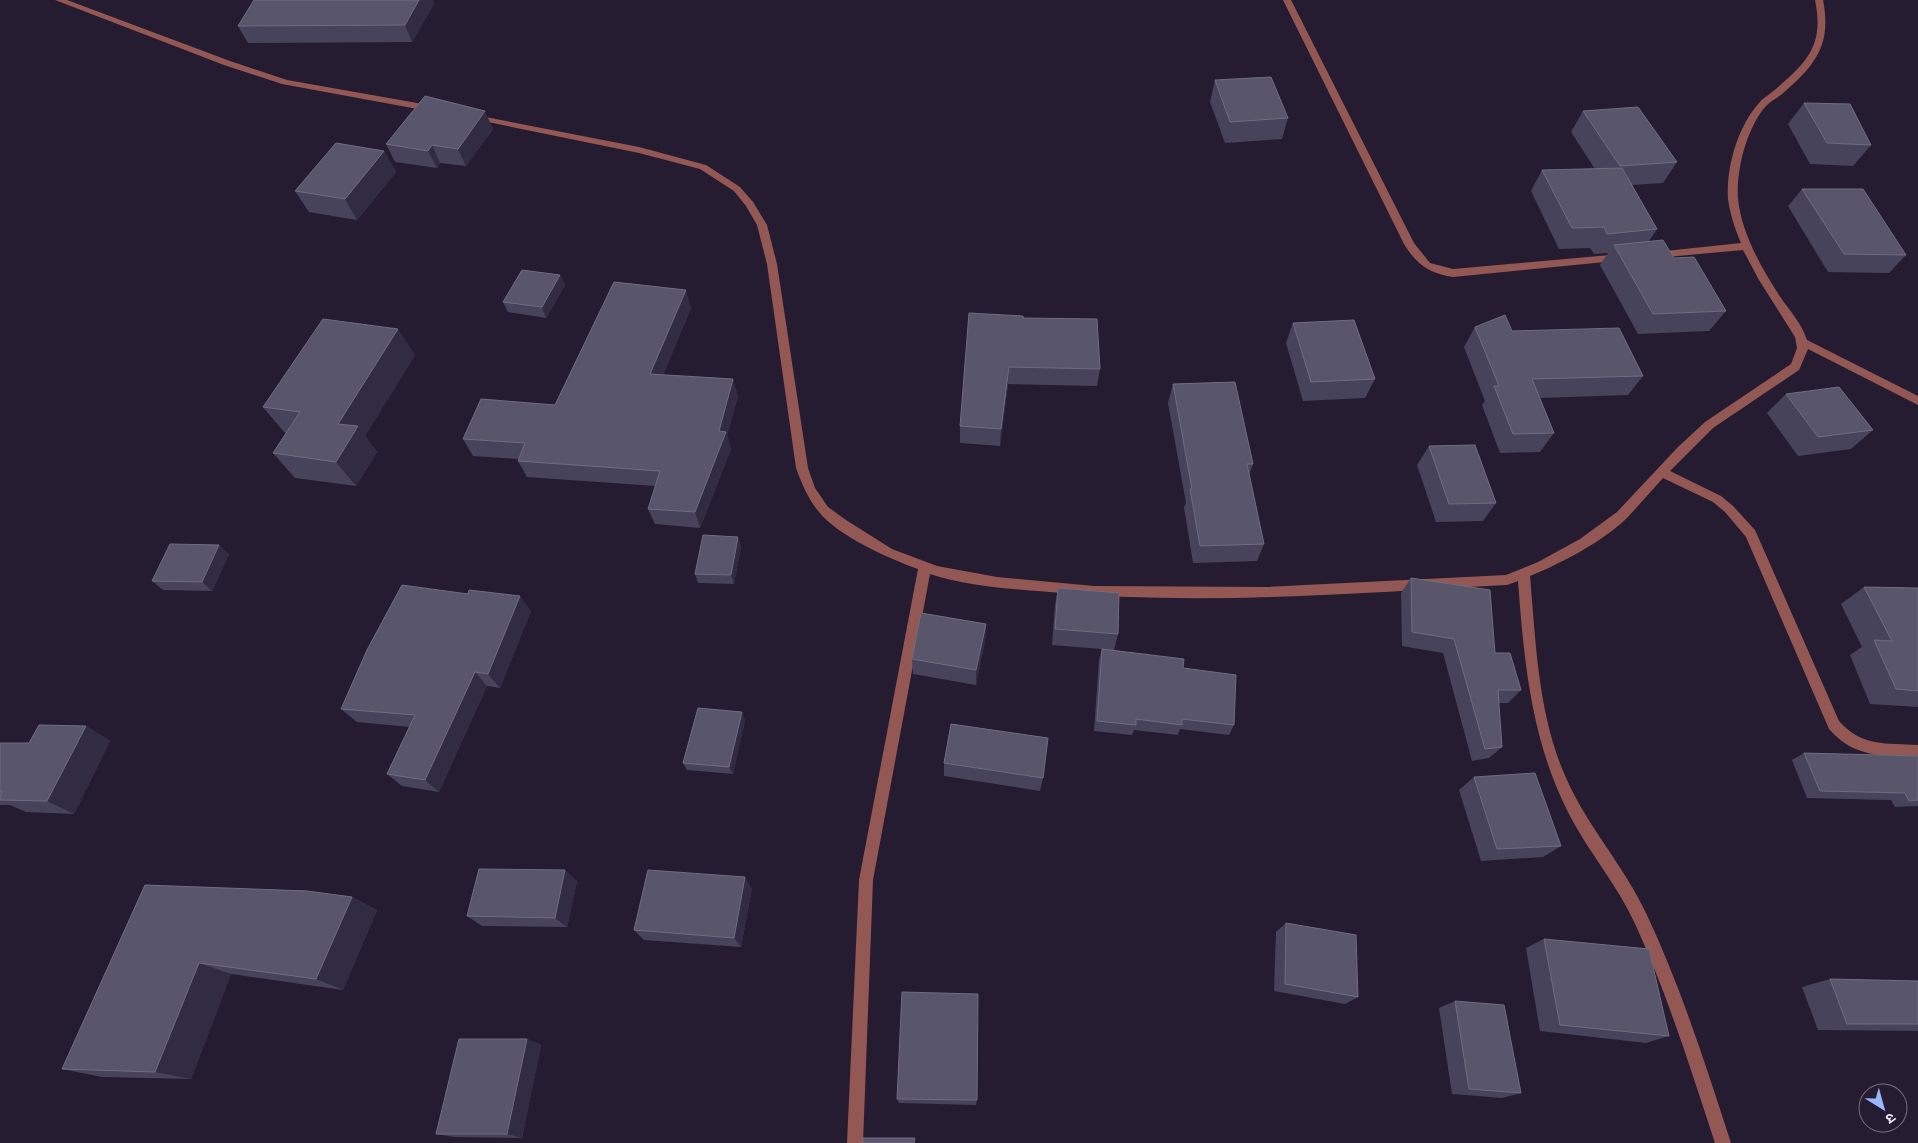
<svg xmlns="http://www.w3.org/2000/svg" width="1918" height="1143" viewBox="0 0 1918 1143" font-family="Commissioner,'Noto Sans Devanagari',sans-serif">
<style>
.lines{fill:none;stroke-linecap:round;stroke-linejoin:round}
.minor{fill:#935853;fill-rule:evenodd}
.wall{fill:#47435b}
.shaded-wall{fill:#322c43}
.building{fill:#59556b;stroke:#706c81}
</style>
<rect width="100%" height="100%" fill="#261c31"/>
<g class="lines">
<g class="minor">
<path d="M55 0H67L230 61 287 80 434 106 439 109 434 112 282 84 224 65Z"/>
<path d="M1283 0H1291L1414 243 1430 263 1453 269 1621 254 1625 256V260L1453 277C1429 273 1417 265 1404 244Z"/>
<path d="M1815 0H1823C1832 45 1815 66 1782 94 1777 98 1771 101 1767 105 1747 126 1736 170 1738 198 1741 233 1762 269 1781 298 1790 311 1802 324 1807 340L1918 396V405L1808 349 1799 370 1713 428 1670 471 1721 496 1733 506 1755 530 1839 721C1862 747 1886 743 1918 745V757C1883 756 1854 758 1829 729L1746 537 1725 512 1713 502 1663 478C1651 491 1639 505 1627 518 1602 542 1562 563 1530 576 1536 644 1538 717 1567 780 1588 827 1624 866 1646 913 1681 987 1706 1066 1731 1143H1715C1691 1070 1668 996 1636 926 1618 885 1588 852 1568 812 1531 739 1524 661 1518 581L1507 585C1356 593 1201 606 1049 592 1012 589 965 586 930 574L873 880 863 1143H847L859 880 918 569C890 559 838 536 819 512 808 499 802 484 796 468L767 264 757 225 746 206 734 191 700 169 639 153 473 119 468 116 470 114 639 147 706 165 740 187 753 202 767 225 777 264 808 468 815 488 828 507 846 520 892 549 937 566 997 577 1094 586 1267 587 1506 575 1538 562 1580 539 1617 512 1678 447 1705 422 1791 364 1797 348 1795 337 1759 280 1743 250 1656 258 1651 255 1656 252 1741 243C1735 229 1730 214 1728 199 1726 167 1738 126 1759 103 1764 97 1772 93 1777 88 1809 61 1824 43 1815 0Z"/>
</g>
</g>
<g class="wall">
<path d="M254 0H432L434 4 412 42 248 43 238 26Z"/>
<path d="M1215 80 1288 118 1282 139 1225 143 1210 102Z"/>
<path d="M1804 103 1871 145 1853 166 1810 164 1788 124Z"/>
<path d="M1583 111 1677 162 1663 183 1632 185 1657 229 1649 241 1674 258 1726 311 1709 331 1638 334 1600 265 1608 253 1594 254 1590 248 1559 249 1531 191 1542 170 1595 169 1571 132Z"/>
<path d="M493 129 466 166 440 163 437 168 395 162 386 144Z"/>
<path d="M384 151 396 172 357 220 309 212 295 191Z"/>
<path d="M1802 189 1906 255 1889 273 1828 272 1788 206Z"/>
<path d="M560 275 565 285 546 318 508 312 503 302Z"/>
<path d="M691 308 663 375 738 396 727 435 731 449 700 528 655 524 648 509 655 486 527 477 518 461 519 459 473 456 463 439 555 405Z"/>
<path d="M1023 318 1100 369 1097 386 1008 384 1000 446 960 443V426Z"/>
<path d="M1293 323 1375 379 1365 398 1303 401 1286 343Z"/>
<path d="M1475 327 1512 331 1643 376 1628 395 1540 398 1554 433 1540 452 1500 453 1482 405 1485 401 1464 347Z"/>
<path d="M415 355 365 436 377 452 356 486 295 478 273 453 286 433 284 432 263 407Z"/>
<path d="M1173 384 1253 464 1249 475 1264 544 1257 561 1193 563 1184 507 1186 503 1168 403Z"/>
<path d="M1786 394 1873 430 1851 449 1798 456 1767 413Z"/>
<path d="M1429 446 1496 503 1483 521 1436 522 1417 465Z"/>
<path d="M741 546 734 584 698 583 695 574Z"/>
<path d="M229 554 212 591 163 590 152 581Z"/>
<path d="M1411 578 1495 653 1521 690 1508 703H1498L1502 747 1489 758 1472 761 1443 653 1402 646 1401 593Z"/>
<path d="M1864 587 1918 588V707L1870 704 1850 655 1862 647 1841 604Z"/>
<path d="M1058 588 1118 634 1114 650 1183 668 1234 725 1229 735 1180 729 1178 735 1134 730 1132 735 1094 731 1099 660 1102 649 1052 645 1055 605Z"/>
<path d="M531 611 500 688 487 686 439 792 402 786 387 774 410 727 357 722 341 709Z"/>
<path d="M986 624 985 641 976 685 913 674 912 659Z"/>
<path d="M745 720 733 774 687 770 683 763Z"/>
<path d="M86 726 110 741 74 814 26 812 10 805H0V743H29Z"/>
<path d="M1804 753 1918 756V806L1895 807 1891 800 1807 798 1792 760Z"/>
<path d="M944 763 1043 778 1040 791 944 776Z"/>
<path d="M1474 777 1561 846 1543 857 1481 861 1459 790Z"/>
<path d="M577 881 567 927 482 926 467 916Z"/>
<path d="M145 885 352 897 377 910 343 990 231 974 191 1079 102 1077 62 1069Z"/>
<path d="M752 888 741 947 644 940 634 930Z"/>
<path d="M1286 923 1358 997 1345 1004 1274 991 1276 932Z"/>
<path d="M1544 939 1669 1036 1646 1043 1540 1031 1526 948Z"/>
<path d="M1830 979 1918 981V1031L1818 1030 1802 987Z"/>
<path d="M1455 1001 1521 1093 1502 1098 1452 1094 1439 1008Z"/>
<path d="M527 1039 541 1045 522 1138 454 1137 436 1134Z"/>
<path d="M897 1099 977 1100 976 1105 899 1103Z"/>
</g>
<g class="shaded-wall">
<path d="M419 0H432L434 4 412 42 405 25Z"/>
<path d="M485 111 493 129 466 166 458 149Z"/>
<path d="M432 145 440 163 437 168 428 151Z"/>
<path d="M384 151 396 172 357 220 345 199Z"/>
<path d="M560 275 565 285 546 318 542 307Z"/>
<path d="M686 290 691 308 656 391 650 374Z"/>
<path d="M398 329 415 355 365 436 377 452 356 486 336 462 338 424Z"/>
<path d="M1009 367 1008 384 1000 446 1001 429Z"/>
<path d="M733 379 738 396 727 435 731 449 700 528 695 512 719 431Z"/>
<path d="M738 537 741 546 734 584 731 575Z"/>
<path d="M219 545 229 554 212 591 202 582Z"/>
<path d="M520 596 531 611 500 688 488 674Z"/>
<path d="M986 624 985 641 976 685V670Z"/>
<path d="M475 672 487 686 439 792 425 780Z"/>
<path d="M742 712 745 720 733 774 729 767Z"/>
<path d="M86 726 110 741 74 814 47 801Z"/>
<path d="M565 870 577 881 567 927 555 918Z"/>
<path d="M745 877 752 888 741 947 734 938Z"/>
<path d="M352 897 377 910 343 990 316 979Z"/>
<path d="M199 963 231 974 191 1079 155 1072Z"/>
<path d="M527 1039 541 1045 522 1138 507 1134Z"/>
</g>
<g class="building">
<path d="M254 0H419L405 25 238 26Z"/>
<path d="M1271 77 1288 118 1230 122 1215 80Z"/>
<path d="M425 96 485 111 458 149 432 145 428 151 386 144Z"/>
<path d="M1804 103 1850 104 1871 145 1827 143Z"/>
<path d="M1638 107 1677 162 1620 166 1583 111Z"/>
<path d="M336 143 384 151 345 199 295 191Z"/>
<path d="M1622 168 1657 229 1607 234 1604 227 1572 228 1542 170Z"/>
<path d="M1802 189H1863L1906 255 1844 254Z"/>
<path d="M1663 240 1674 258 1694 257 1726 311 1653 314 1614 245Z"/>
<path d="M522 270 560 275 542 307 503 302Z"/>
<path d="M614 282 686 290 650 374 733 379 719 431 726 432 695 512 648 509 660 471 518 461 525 443 463 439 481 399 555 405Z"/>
<path d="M969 313 1023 316V318L1097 319 1100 369 1009 367 1001 429 960 426Z"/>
<path d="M1505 315 1512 331 1619 328 1643 376 1532 379 1554 433 1513 434 1494 386H1499L1475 327Z"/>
<path d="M323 319 398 329 338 424 358 426 336 462 273 453 300 412 263 407Z"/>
<path d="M1354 320 1375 379 1311 382 1293 323Z"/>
<path d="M1235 382 1253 464H1247L1264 544 1200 546 1190 489H1192L1173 384Z"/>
<path d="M1839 387 1873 430 1818 437 1786 394Z"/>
<path d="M1475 445 1496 503 1449 504 1429 446Z"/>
<path d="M703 535 738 537 731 575 695 574Z"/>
<path d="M170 544 219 545 202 582 152 581Z"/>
<path d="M1411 578 1490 590 1495 653H1510L1521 690H1498L1502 747 1485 749 1454 639 1412 632Z"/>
<path d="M402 585 468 594 469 590 520 596 488 674 475 672 425 780 387 774 415 715 341 709 367 650Z"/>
<path d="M1864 587 1918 588V691L1896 689 1874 640 1892 641Z"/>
<path d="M1058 588 1119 593 1118 634 1055 629Z"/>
<path d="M921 613 986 624 976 670 912 659Z"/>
<path d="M1102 649 1184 659 1183 668 1236 675 1234 725 1182 719V725L1136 719V725L1097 721Z"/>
<path d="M698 708 742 712 729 767 683 763Z"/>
<path d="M951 724 1048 738 1043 778 944 763Z"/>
<path d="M39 725 86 726 47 801 0 800V796L2 792H0V743H29Z"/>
<path d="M1804 753 1918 756V800L1909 801 1905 793 1820 791Z"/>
<path d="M1535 773 1561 846 1497 849 1474 777Z"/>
<path d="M479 869 565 870 555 918 467 916Z"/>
<path d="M648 870 745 877 734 938 634 930Z"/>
<path d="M145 885 307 891 352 897 316 979 199 963 155 1072 62 1069Z"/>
<path d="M1286 923 1356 935 1358 997 1285 984Z"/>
<path d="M1544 939 1649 949 1669 1036 1560 1025Z"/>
<path d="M1830 979 1918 981V1024H1847Z"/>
<path d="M902 992 978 994 977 1100 897 1099Z"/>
<path d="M1455 1001 1504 1005 1521 1093 1469 1089Z"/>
<path d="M459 1039H527L507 1134H436Z"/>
<path d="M863 1138H915L914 1143H863Z"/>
</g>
<g transform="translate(1883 1108) rotate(143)"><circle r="24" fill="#261c31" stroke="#766d80"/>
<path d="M0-4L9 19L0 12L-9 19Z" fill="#98b5fd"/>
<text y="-8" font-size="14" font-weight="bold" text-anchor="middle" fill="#eee7f6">उ</text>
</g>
</svg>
